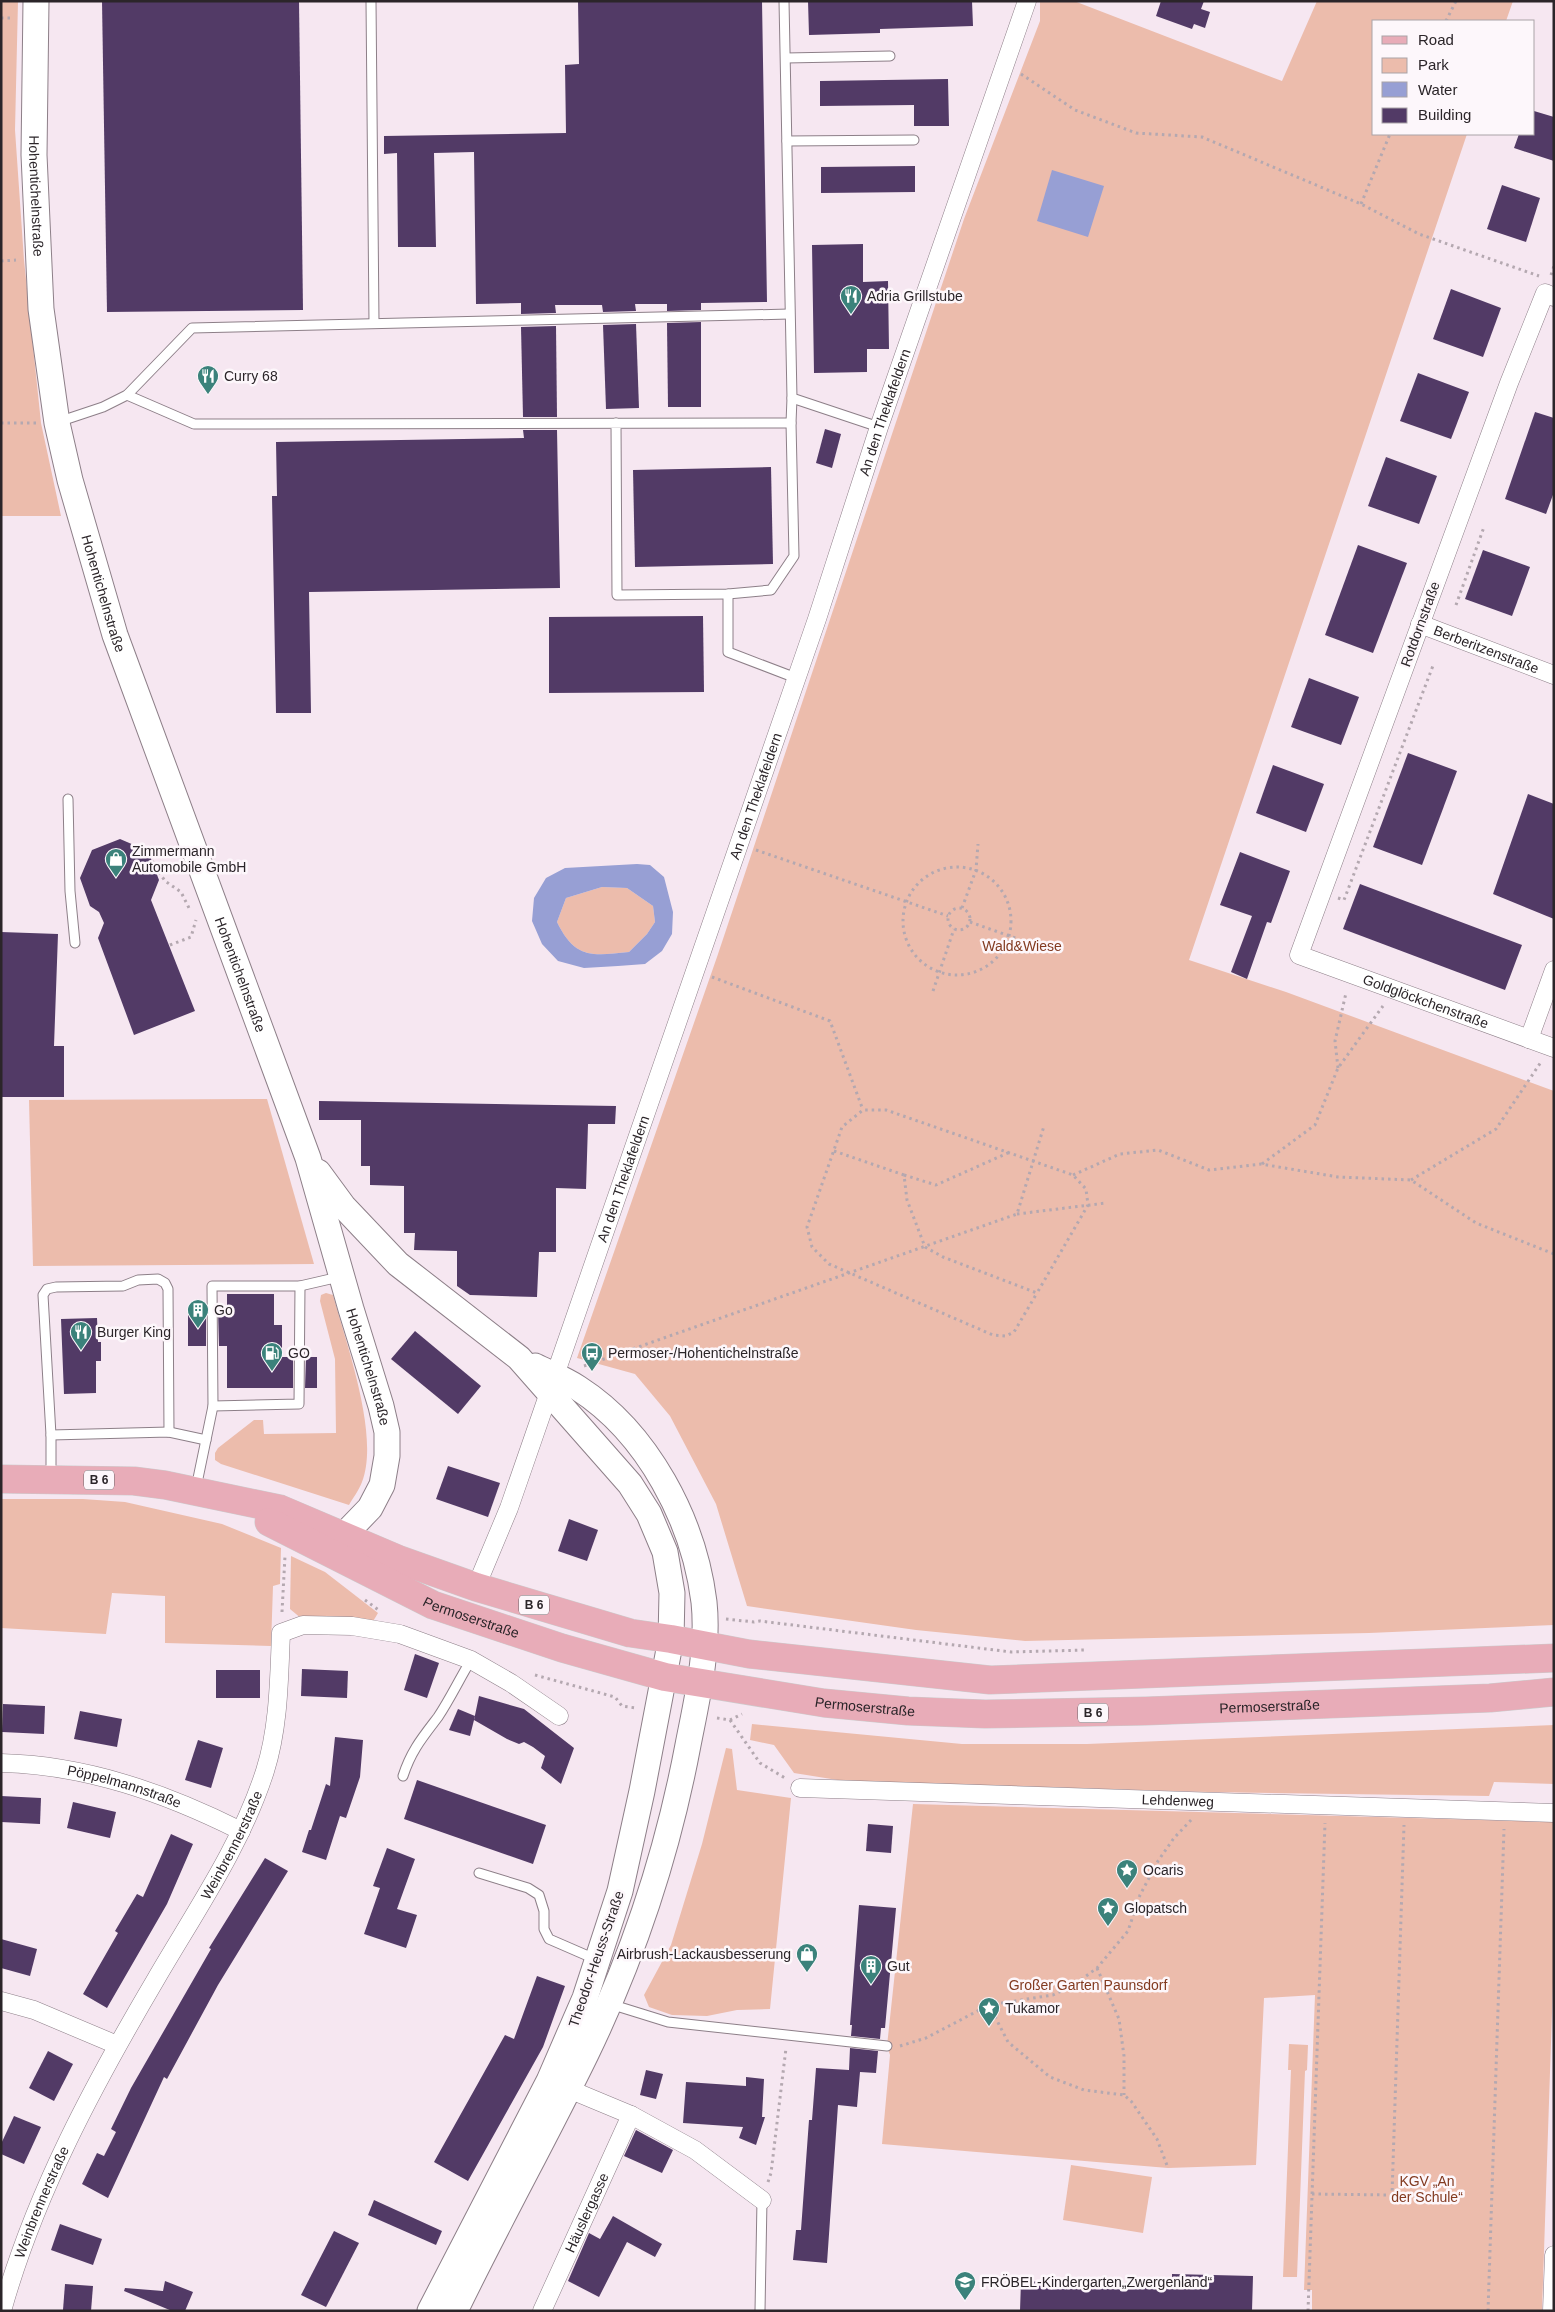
<svg xmlns="http://www.w3.org/2000/svg" width="1555" height="2312" viewBox="0 0 1555 2312" font-family="Arial,sans-serif">
<style>
.green{fill:#ecbcac}
.water{fill:#979fd4;fill-rule:evenodd}
.building{fill:#523a66}
.lines{fill:none;stroke-linecap:round;stroke-linejoin:round}
.lane-casing{stroke:#8d7f88;stroke-width:11}
.street-casing{stroke:#8d7f88;stroke-width:19}
.secondary-casing{stroke:#8d7f88;stroke-width:27}
.primary-casing{stroke:#cccbcc;stroke-width:29}
.path{stroke:#b4a8b0;stroke-width:3;stroke-dasharray:2.5 4;stroke-linecap:butt}
.lane{stroke:#fff;stroke-width:9}
.street{stroke:#fff;stroke-width:18}
.secondary{stroke:#fff;stroke-width:25}
.primary{stroke:#e8acb8;stroke-width:28}
.labels{text-anchor:middle;dominant-baseline:central;stroke-width:5;stroke-linejoin:round;paint-order:stroke}
.shield{fill:#fdf7fb;stroke:#6a6468;stroke-width:1}
.shield-label{font-size:12px;font-weight:bold;fill:#2b2529}
.street-label{font-size:14px;fill:#2b2529;stroke:#fdf7fb}
.poi-label{font-size:14px;fill:#2b2529;stroke:#fdf7fb;text-anchor:start}
.park-label{font-size:14px;fill:#823a20;stroke:#fdf7fb}
</style>
<rect width="100%" height="100%" fill="#f6e7f1"/>
<g class="green">
<path d="M1 1H18L15 130 24 260 41 423 61 516H1Z"/>
<path d="M1040 1H1074L1282 81 1317 1H1513L1506 21H1374V134H1467L1189 960 1286 992 1554 1091V1625L1369 1633 1025 1641 916 1630 747 1606 716 1504 670 1416 635 1374 577 1358 717 957 964 219 1040 21Z"/>
<path d="M602 887 627 888 653 906 655 922 647 934 629 952C592 956 575 959 557 922L566 898Z"/>
<path d="M267 1099 314 1264 33 1266 29 1100Z"/>
<path d="M326 1293 333 1295C346 1343 380 1436 362 1482 359 1490 353 1498 349 1505L221 1464 215 1460V1453L218 1448 254 1420H263L264 1434 336 1433 335 1359 320 1301 321 1295Z"/>
<path d="M1 1499H83L125 1502 222 1524 281 1548 280 1584 273 1586 271 1646 165 1643V1596L112 1593 106 1634 1 1628Z"/>
<path d="M291 1556 325 1572 378 1613 372 1623 302 1619 290 1609Z"/>
<path d="M752 1724 962 1744H1087L1554 1725V1784L1494 1782 1489 1796 1208 1792 844 1781 794 1773 774 1745 750 1740Z"/>
<path d="M726 1748 732 1749 737 1790 791 1798 770 2009 737 2010 707 2016 672 2015 649 2007 644 1995 671 1945 702 1844Z"/>
<path d="M913 1804 1554 1822V1953L1542 2311H1312V2290H1304L1315 1995 1264 1998 1256 2165 1168 2168 882 2144 890 2055 887 2046Z"/>
<path d="M1289 2044 1308 2045 1307 2070 1305 2071 1297 2277H1283L1291 2070H1288Z"/>
<path d="M1071 2165 1152 2177 1143 2233 1063 2220Z"/>
</g>
<g class="water">
<path d="M1052 170 1104 186 1088 237 1037 221Z"/>
<path d="M637 864 650 865 664 877 673 912 672 934 662 951 645 964 618 966 584 968 558 961 542 944 532 921 534 898 546 878 565 868ZM602 887 627 888 653 906 655 922 647 934 629 952C592 956 575 959 557 922L566 898Z"/>
</g>
<g class="building">
<path d="M102 1H299L303 310 107 312Z"/>
<path d="M578 1H762L767 302 701 303V310L667 311V304H635L636 311 603 312 602 305H555L556 313 521 314V303L476 304 474 152 434 153 436 247H398L397 153 384 154V136L566 133 565 65 579 64Z"/>
<path d="M808 1H972L973 26 880 29V33L809 35Z"/>
<path d="M1161 1H1204L1201 9 1210 12 1205 28 1194 24 1192 29 1156 16Z"/>
<path d="M948 79 949 126H914V105L820 106V81Z"/>
<path d="M1534 111 1554 117V161L1514 148 1519 134H1534Z"/>
<path d="M915 166V192L821 193V167Z"/>
<path d="M1502 185 1540 198 1526 242 1487 229Z"/>
<path d="M863 244V282L888 281 889 349H867V372L814 373 812 245Z"/>
<path d="M1451 289 1501 308 1483 357 1433 339Z"/>
<path d="M701 322V407H668L667 323Z"/>
<path d="M636 324 639 408 606 409 603 325Z"/>
<path d="M556 326 557 417H523L521 327Z"/>
<path d="M1418 373 1469 392 1451 439 1400 421Z"/>
<path d="M1535 412 1554 418V492L1546 514 1505 499Z"/>
<path d="M825 429 841 434 832 468 816 463Z"/>
<path d="M523 430H557L560 588 309 592 311 713H276L272 496H277L276 442 524 438Z"/>
<path d="M1386 457 1437 476 1419 524 1368 506Z"/>
<path d="M771 467 773 564 635 567 633 470Z"/>
<path d="M1358 545 1407 563 1373 653 1325 635Z"/>
<path d="M1483 550 1530 567 1512 616 1465 599Z"/>
<path d="M703 616 704 692 549 693V617Z"/>
<path d="M1309 678 1359 697 1341 745 1291 727Z"/>
<path d="M1408 753 1457 771 1422 865 1373 847Z"/>
<path d="M1273 765 1324 784 1306 832 1256 813Z"/>
<path d="M1528 794 1554 804V919L1493 894Z"/>
<path d="M120 839 148 851 159 880 151 900 195 1011 134 1035 98 938 104 923 99 912 90 906 80 878 92 850Z"/>
<path d="M1240 852 1290 871 1271 923 1267 922 1247 979 1231 972 1252 916 1220 905Z"/>
<path d="M1360 884 1522 945 1505 990 1343 929Z"/>
<path d="M1 932 58 934 54 1046H64V1097H1Z"/>
<path d="M319 1101 616 1106 615 1124H588L586 1189 556 1188V1252H539L537 1297 470 1295 457 1286V1251L414 1250 415 1233H404V1186L370 1185V1166H361V1120H319Z"/>
<path d="M227 1294H274V1325H282V1357H293V1388H227V1346H219L218 1310H227Z"/>
<rect x="188" y="1311" width="18" height="35"/>
<path d="M97 1318 98 1342H101V1361H96V1393L64 1394 61 1319Z"/>
<path d="M415 1331 481 1386 458 1414 391 1359Z"/>
<path d="M306 1357H317V1388H305Z"/>
<path d="M448 1466 500 1483 488 1517 436 1499Z"/>
<path d="M569 1519 598 1530 587 1561 558 1551Z"/>
<path d="M415 1654 439 1663 427 1698 404 1690Z"/>
<path d="M302 1669 348 1671 347 1698 301 1696Z"/>
<rect x="216" y="1670" width="44" height="28"/>
<path d="M479 1696 524 1709 574 1748 561 1784 541 1768 545 1756 533 1747 524 1742 519 1744 507 1739 474 1720Z"/>
<path d="M3 1704 45 1706 44 1734 2 1732Z"/>
<path d="M458 1709 475 1716 470 1736 449 1730Z"/>
<path d="M80 1711 122 1719 117 1747 74 1739Z"/>
<path d="M335 1737 363 1740 360 1777 346 1818 340 1816 326 1860 302 1852 309 1830H311L326 1784 330 1786Z"/>
<path d="M198 1740 223 1748 211 1788 185 1780Z"/>
<path d="M417 1780 546 1825 533 1864 404 1819Z"/>
<path d="M1 1796 41 1798 40 1824 1 1822Z"/>
<path d="M73 1802 116 1812 110 1838 67 1828Z"/>
<path d="M868 1824 893 1826 891 1853 866 1851Z"/>
<path d="M171 1834 193 1844 167 1904 107 2008 83 1994 118 1933 115 1931 137 1894 143 1897Z"/>
<path d="M387 1848 415 1859 397 1909 417 1915 406 1948 364 1934 380 1888 373 1886Z"/>
<path d="M265 1858 288 1871 218 1985 167 2079 164 2077 108 2198 82 2184 97 2153 104 2156 116 2132 111 2129 131 2088 211 1949 209 1948Z"/>
<path d="M859 1905 896 1908 885 2028H881L880 2039 851 2036 852 2025H850Z"/>
<path d="M1 1939 37 1949 30 1976 1 1968Z"/>
<path d="M537 1976 565 1986 543 2047 468 2181 434 2162 505 2035 514 2039Z"/>
<path d="M850 2048 878 2051 876 2073 860 2072 857 2107 838 2105 827 2263 793 2260 796 2230H801L809 2120H812L816 2068 849 2070Z"/>
<path d="M48 2051 73 2064 54 2101 29 2088Z"/>
<path d="M646 2070 663 2074 656 2099 640 2095Z"/>
<path d="M746 2077 764 2079 762 2117H765L756 2145 739 2138 743 2127 683 2123 686 2082 746 2086Z"/>
<path d="M14 2116 41 2127 24 2164 1 2154V2144Z"/>
<path d="M636 2130 673 2150 662 2173 624 2156Z"/>
<path d="M374 2200 442 2231 436 2245 368 2215Z"/>
<path d="M613 2216 662 2244 655 2257 627 2242 599 2297 568 2281 589 2233 600 2239Z"/>
<path d="M60 2224 102 2239 93 2265 51 2250Z"/>
<path d="M334 2231 359 2243 326 2307 301 2295Z"/>
<path d="M1172 2274 1253 2276 1252 2311H1020L1021 2281 1172 2287Z"/>
<path d="M165 2281 193 2292 185 2311H172L124 2291 125 2288 163 2291Z"/>
<path d="M65 2284 93 2286 91 2311 63 2310Z"/>
</g>
<g class="lines">
<g class="lane-casing">
<g id="lane">
<path d="M371 1 374 323"/>
<path d="M784 1 792 398 879 427"/>
<path d="M786 58 890 56"/>
<path d="M787 141 914 140"/>
<path d="M127 395 194 424 791 423 794 556 771 590 728 594 617 595 616 423"/>
<path d="M58 422 103 407 127 395 192 328 789 314"/>
<path d="M791 423 792 398"/>
<path d="M728 594V652L796 678"/>
<path d="M68 799 70 891 75 943"/>
<path d="M213 1406 299 1404 300 1286"/>
<path d="M51 1435 169 1432 206 1440"/>
<path d="M51 1476V1435L43 1295 47 1289 56 1287 123 1286 138 1280 158 1279 165 1283 168 1289 169 1432"/>
<path d="M196 1488 213 1406 212 1286H300L339 1277"/>
<path d="M403 1776C411 1751 422 1738 438 1717 450 1699 460 1678 471 1660"/>
<path d="M479 1873 528 1888 539 1895 544 1911V1929L549 1939 595 1959"/>
<path d="M610 2004 668 2022 887 2046"/>
<path d="M760 2311 762 2200"/>
</g>
</g>
<g class="street-casing">
<g id="street">
<path id="s1" d="M1554 297 1545 293 1509 383 1299 955 1554 1048"/>
<path id="s2" d="M1420 624 1554 675"/>
<path d="M1529 1039 1554 970"/>
<path id="s3" d="M476 1587 509 1508 817 619 879 427 1027 1"/>
<path id="s4" d="M1 1763C86 1765 165 1793 241 1831"/>
<path id="s5" d="M800 1788 1554 1813"/>
<path d="M1 2001 34 2010 117 2045"/>
<path d="M559 2085 631 2115 695 2150 762 2200"/>
<path id="s6" d="M2 2311C35 2193 94 2084 156 1979 195 1912 241 1846 265 1771 279 1727 279 1679 281 1633L303 1625 352 1626 400 1634 471 1660 511 1683 559 1716"/>
<path id="s7" d="M542 2311 631 2115"/>
<path d="M1552 2311 1554 2255"/>
</g>
</g>
<g class="secondary-casing">
<g id="secondary">
<path id="s8" d="M36 1 34 155 41 309 57 423 70 480 115 635 308 1158 351 1309 381 1406 387 1432V1456L382 1485 370 1508 343 1536"/>
<path d="M318 1172 343 1206 398 1264 519 1358 630 1484 649 1514 665 1552 672 1593 671 1639 642 1791 620 1891 585 1998 549 2081 430 2311"/>
<path d="M455 2311C497 2224 544 2140 586 2054 633 1957 668 1851 688 1745 697 1699 709 1649 704 1602 694 1521 648 1433 578 1388 564 1379 549 1373 535 1366"/>
</g>
</g>
<g class="primary-casing">
<g id="primary">
<path d="M1 1479 134 1481 165 1485 280 1509 400 1560 476 1587 630 1633 671 1639 749 1654 990 1680 1554 1658"/>
<path id="s9" d="M269 1522 433 1605 562 1648 665 1677 824 1703 908 1711 985 1714 1146 1711 1490 1698 1554 1692"/>
</g>
</g>
<g class="path">
<path d="M1 18H13"/>
<path d="M1446 21 1456 1"/>
<path d="M1021 74 1075 110 1136 133 1202 137 1361 204 1419 234 1539 276"/>
<path d="M1361 204 1390 134"/>
<path d="M1 261 16 260"/>
<path d="M1551 275 1554 266"/>
<path d="M1 423H36"/>
<path d="M1456 605 1484 527"/>
<path d="M756 850 948 916"/>
<path d="M152 861 165 881 181 892 190 910"/>
<circle cx="957" cy="921" r="54"/>
<path d="M1338 898 1344 900 1434 663"/>
<circle cx="959" cy="919" r="11"/>
<path d="M962 908 976 870 978 844"/>
<path d="M970 922 1018 939"/>
<path d="M170 945 191 937 196 920"/>
<path d="M712 977 830 1021 863 1110"/>
<path d="M933 991 954 929"/>
<path d="M1338 1068 1335 1041 1346 993"/>
<path d="M834 1151 904 1175 907 1200 925 1247 943 1257 1037 1293 1088 1205 1086 1189 1073 1175 886 1110H863L842 1127 807 1227 812 1247 829 1264 993 1335 1006 1336 1014 1332 1037 1293"/>
<path d="M1262 1164 1315 1125 1338 1068 1383 1006"/>
<path d="M904 1175 936 1185 1010 1152"/>
<path d="M1073 1175 1120 1154 1158 1150 1209 1170 1261 1164 1338 1177 1411 1180 1476 1223 1554 1254"/>
<path d="M1411 1180 1496 1129 1541 1062"/>
<path d="M1017 1214 1106 1203"/>
<path d="M584 1366 1017 1214 1044 1126"/>
<path d="M365 1600 380 1611"/>
<path d="M282 1612 285 1556"/>
<path d="M726 1619 754 1622 760 1621 1011 1652 1085 1650"/>
<path d="M535 1675 615 1697 622 1706 636 1708"/>
<path d="M717 1718 730 1720 742 1714"/>
<path d="M730 1720 760 1763 785 1778"/>
<path d="M1097 1968 1119 2019 1124 2056V2095"/>
<path d="M989 2005 1008 2042 1050 2077 1084 2090 1124 2095 1131 2101 1157 2139 1168 2168"/>
<path d="M900 2046 926 2038 989 2005 1053 1995 1074 1985 1097 1968 1128 1931 1140 1895 1158 1861 1174 1838 1192 1819"/>
<path d="M768 2182 771 2173 786 2048"/>
<path d="M1312 2194 1392 2195 1404 1825"/>
<path d="M1308 2311 1325 1823"/>
<path d="M1488 2311 1504 1829"/>
</g>
<use href="#lane" class="lane"/>
<use href="#street" class="street"/>
<use href="#secondary" class="secondary"/>
<use href="#primary" class="primary"/>
</g>
<defs>
<g id="restaurant-pin" transform="scale(1.125)"><path d="M0 17L-7.5 6A9.5 9.5 0 1 1 7.5 6Z" fill="#3b827b" stroke="#fdf7fb"/><path d="M-5-6h1v4h1v-4h1v4h1v-4h1v5L-1.5 .5V6h-2V.5L-5-1ZM5-6V6H3V1.5H1.5Q1.5-4 5-6Z" fill="#fff"/></g>
<g id="shop-pin" transform="scale(1.125)"><path d="M0 17L-7.5 6A9.5 9.5 0 1 1 7.5 6Z" fill="#3b827b" stroke="#fdf7fb"/><path d="M-5-2.5h2.3a2.7 3.5 0 0 1 5.4 0H5L5.5 6h-11ZM-1.5-2.5h3a1.5 2.3 0 0 0-3 0Z" fill="#fff"/></g>
<g id="building-pin" transform="scale(1.125)"><path d="M0 17L-7.5 6A9.5 9.5 0 1 1 7.5 6Z" fill="#3b827b" stroke="#fdf7fb"/><path d="M-4-6H4V6H1V3H-1V6H-4ZM-2.5-4.3h1.7v1.8h-1.7ZM.8-4.3h1.7v1.8H.8ZM-2.5-1h1.7V.8h-1.7ZM.8-1h1.7V.8H.8Z" fill="#fff"/></g>
<g id="fuel-pin" transform="scale(1.125)"><path d="M0 17L-7.5 6A9.5 9.5 0 1 1 7.5 6Z" fill="#3b827b" stroke="#fdf7fb"/><path d="M-5.5-6h7V0h2V4h1.3V-2.5L3-4.5l.8-.8L6-3V5H2.5V1h-1V6h-7ZM-4.2-4.7v3.2H.2V-4.7Z" fill="#fff"/></g>
<g id="bus-pin" transform="scale(1.125)"><path d="M0 17L-7.5 6A9.5 9.5 0 1 1 7.5 6Z" fill="#3b827b" stroke="#fdf7fb"/><path d="M-5-6H5V4H4V6H2V4H-2V6H-4V4H-5ZM-3.5-4V0h7V-4ZM-3.5 1.2v1.5H-2V1.2ZM2 1.2v1.5H3.5V1.2Z" fill="#fff"/></g>
<g id="sight-pin" transform="scale(1.125)"><path d="M0 17L-7.5 6A9.5 9.5 0 1 1 7.5 6Z" fill="#3b827b" stroke="#fdf7fb"/><path d="M0-6L1.8-2.2L6-1.7L2.9 1.2L3.7 5.4L0 3.3L-3.7 5.4L-2.9 1.2L-6-1.7L-1.8-2.2Z" fill="#fff"/></g>
<g id="school-pin" transform="scale(1.125)"><path d="M0 17L-7.5 6A9.5 9.5 0 1 1 7.5 6Z" fill="#3b827b" stroke="#fdf7fb"/><path d="M0-5L7-2L0 1L-7-2ZM-4 1L0 2.5L4 1V4Q0 6-4 4Z" fill="#fff"/></g>
</defs>
<g fill-rule="evenodd">
<use href="#restaurant-pin" x="851" y="296"/>
<use href="#restaurant-pin" x="208" y="376"/>
<use href="#shop-pin" x="116" y="859"/>
<use href="#building-pin" x="198" y="1310"/>
<use href="#restaurant-pin" x="81" y="1332"/>
<use href="#fuel-pin" x="272" y="1353"/>
<use href="#bus-pin" x="592" y="1353"/>
<use href="#sight-pin" x="1127" y="1870"/>
<use href="#sight-pin" x="1108" y="1908"/>
<use href="#shop-pin" x="807" y="1954"/>
<use href="#building-pin" x="871" y="1966"/>
<use href="#sight-pin" x="989" y="2008"/>
<use href="#school-pin" x="965" y="2282"/>
</g>
<g class="labels">
<g class="shield">
<rect x="84" y="1470.5" width="30" height="19" rx="4"/>
<rect x="519" y="1595.5" width="30" height="19" rx="4"/>
<rect x="1078" y="1703.5" width="30" height="19" rx="4"/>
</g>
<g class="shield-label">
<text x="99" y="1480">B 6</text>
<text x="534" y="1605">B 6</text>
<text x="1093" y="1713">B 6</text>
</g>
<g class="street-label">
<text stroke="none"><textPath href="#s8" startOffset="195">Hohentichelnstraße</textPath></text>
<text stroke="none"><textPath href="#s3" startOffset="1244">An den Theklafeldern</textPath></text>
<text stroke="none"><textPath href="#s8" startOffset="600">Hohentichelnstraße</textPath></text>
<text transform="translate(1420 624) rotate(-70)">Rotdornstraße</text>
<text stroke="none"><textPath href="#s2" startOffset="71">Berberitzenstraße</textPath></text>
<text stroke="none"><textPath href="#s3" startOffset="839">An den Theklafeldern</textPath></text>
<text stroke="none"><textPath href="#s8" startOffset="1005">Hohentichelnstraße</textPath></text>
<text stroke="none"><textPath href="#s1" startOffset="851">Goldglöckchenstraße</textPath></text>
<text stroke="none"><textPath href="#s3" startOffset="434">An den Theklafeldern</textPath></text>
<text stroke="none"><textPath href="#s8" startOffset="1418">Hohentichelnstraße</textPath></text>
<text stroke="none"><textPath href="#s9" startOffset="224">Permoserstraße</textPath></text>
<text stroke="none"><textPath href="#s9" startOffset="629">Permoserstraße</textPath></text>
<text stroke="none"><textPath href="#s9" startOffset="1034">Permoserstraße</textPath></text>
<text stroke="none"><textPath href="#s4" startOffset="126">Pöppelmannstraße</textPath></text>
<text stroke="none"><textPath href="#s5" startOffset="378">Lehdenweg</textPath></text>
<text stroke="none"><textPath href="#s6" startOffset="521">Weinbrennerstraße</textPath></text>
<text transform="translate(596 1959) rotate(-71)">Theodor-Heuss-Straße</text>
<text stroke="none"><textPath href="#s6" startOffset="116">Weinbrennerstraße</textPath></text>
<text stroke="none"><textPath href="#s7" startOffset="108">Häuslergasse</textPath></text>
</g>
<g class="poi-label">
<text x="867" y="296">Adria Grillstube</text>
<text x="224" y="376">Curry 68</text>
<text x="132" y="851">Zimmermann<tspan x="132" dy="16">Automobile GmbH</tspan></text>
<text x="214" y="1310">Go</text>
<text x="97" y="1332">Burger King</text>
<text x="288" y="1353">GO</text>
<text x="608" y="1353">Permoser-/Hohentichelnstraße</text>
<text x="1143" y="1870">Ocaris</text>
<text x="1124" y="1908">Glopatsch</text>
<text x="791" y="1954" text-anchor="end">Airbrush-Lackausbesserung</text>
<text x="887" y="1966">Gut</text>
<text x="1005" y="2008">Tukamor</text>
<text x="981" y="2282">FRÖBEL-Kindergarten„Zwergenland“</text>
</g>
<g class="park-label">
<text x="1022" y="946">Wald&amp;Wiese</text>
<text x="1088" y="1985">Großer Garten Paunsdorf</text>
<text x="1427" y="2181">KGV „An<tspan x="1427" dy="16">der Schule“</tspan></text>
</g>
</g>
<rect width="1555" height="2312" fill="none" stroke="#2b2529" stroke-width="5"/>
<rect x="1372" y="20" width="162" height="115" fill="#fdf7fb" stroke="#a9a3a7"/>
<rect x="1382" y="36" width="25" height="8" fill="#e8acb8" stroke="#a9a3a7"/>
<text x="1418" y="45" font-size="15" fill="#2b2529">Road</text>
<rect x="1382" y="58" width="25" height="15" fill="#ecbcac" stroke="#a9a3a7"/>
<text x="1418" y="70" font-size="15" fill="#2b2529">Park</text>
<rect x="1382" y="82" width="25" height="15" fill="#979fd4" stroke="#a9a3a7"/>
<text x="1418" y="95" font-size="15" fill="#2b2529">Water</text>
<rect x="1382" y="108" width="25" height="15" fill="#523a66" stroke="#a9a3a7"/>
<text x="1418" y="120" font-size="15" fill="#2b2529">Building</text>
</svg>
